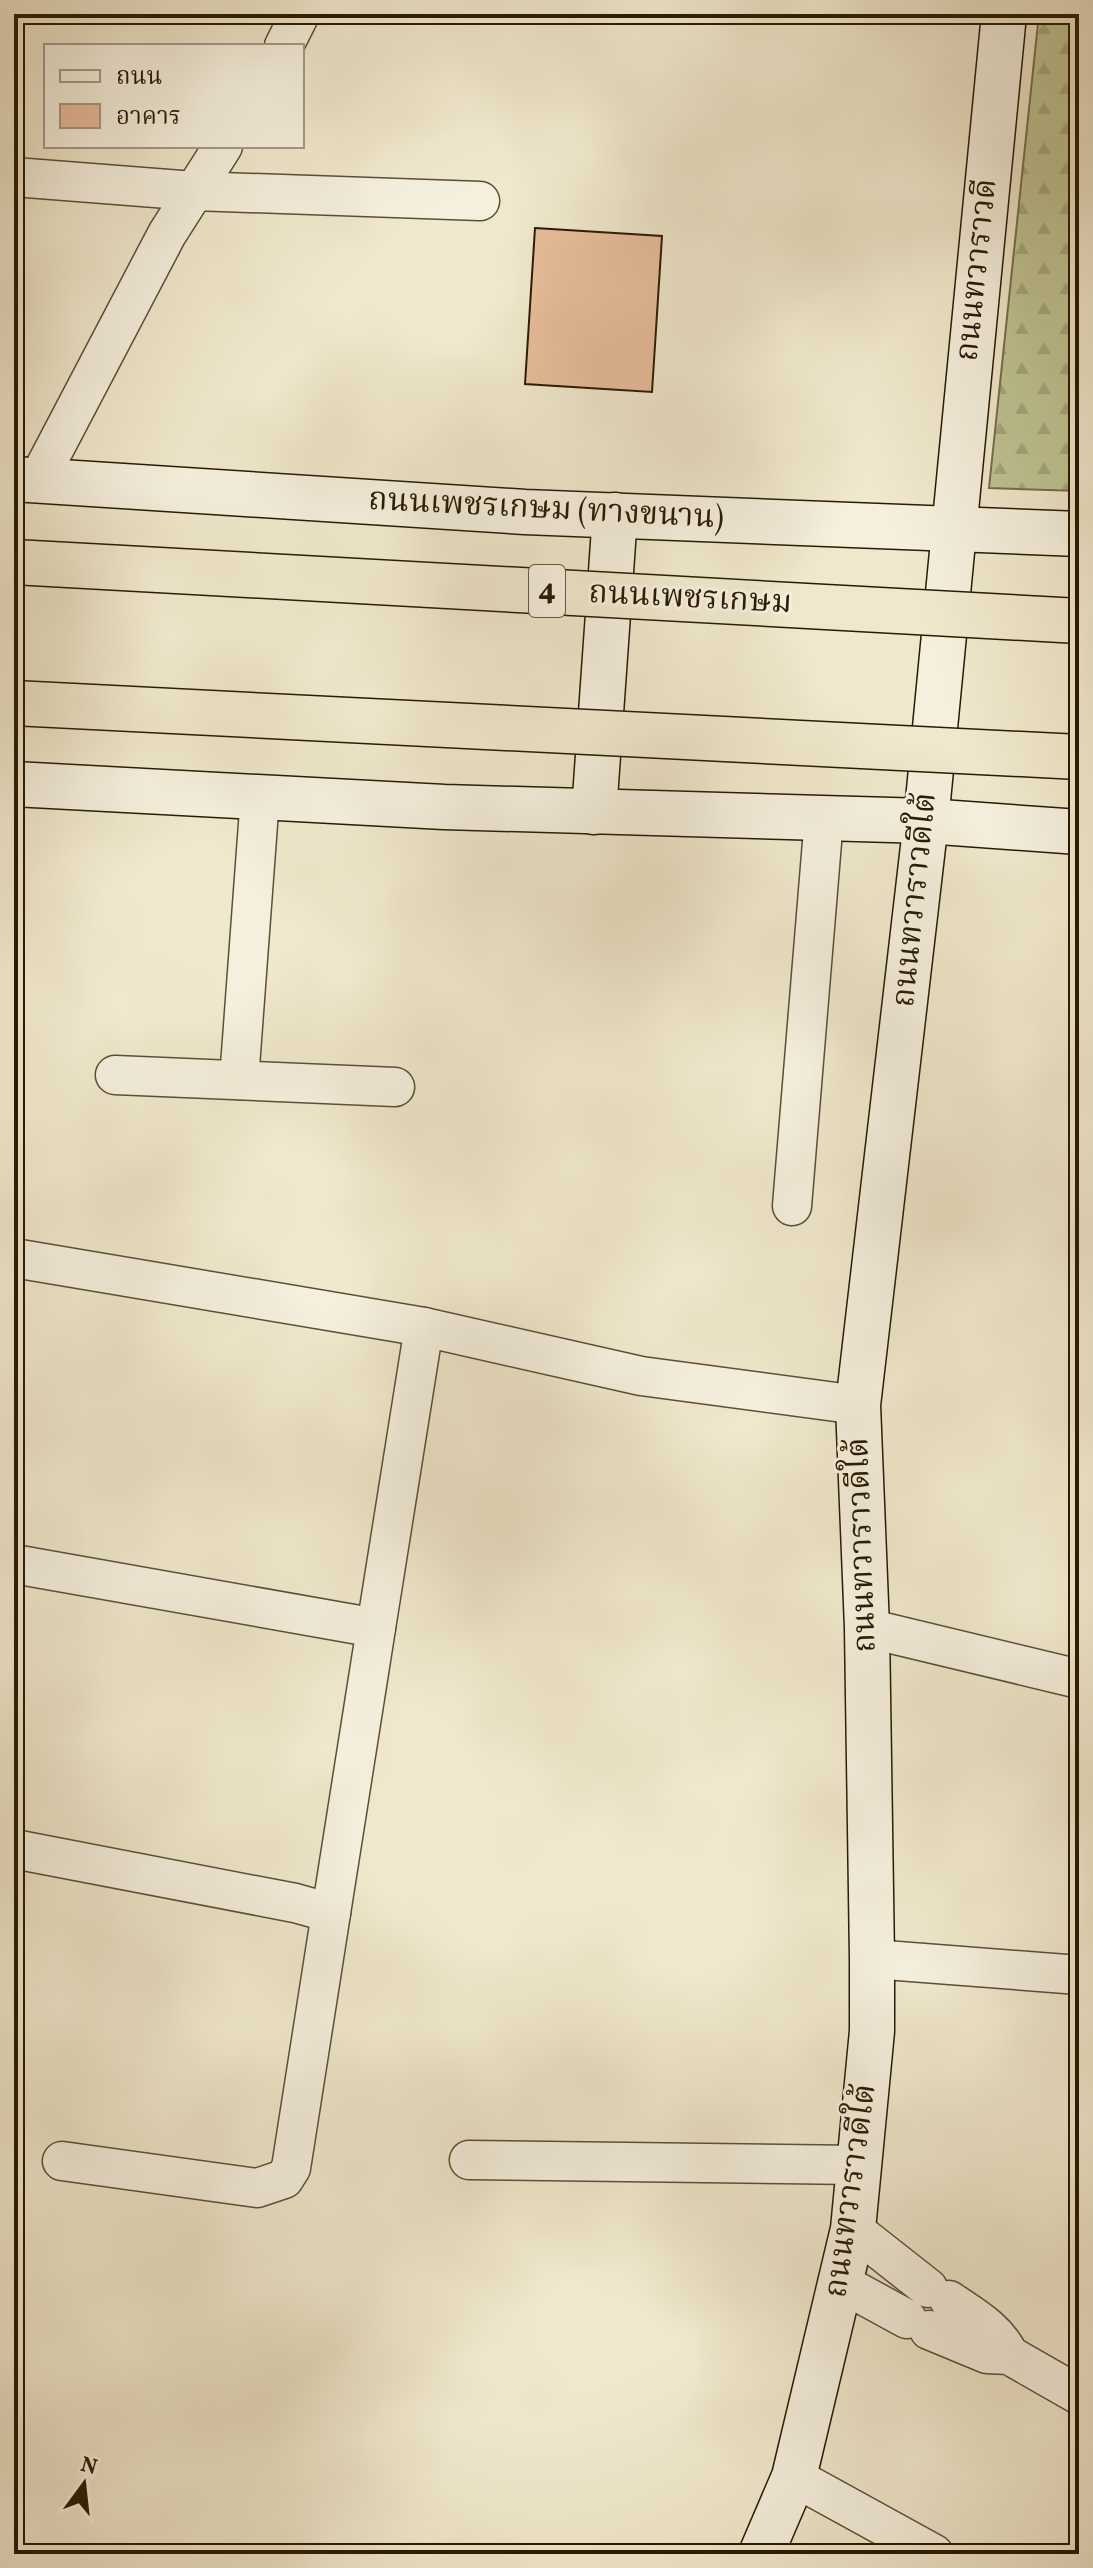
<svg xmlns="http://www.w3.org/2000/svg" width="1093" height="2568" viewBox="0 0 1093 2568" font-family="Vollkorn,'Noto Serif Thai',serif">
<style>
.forest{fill:url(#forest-firs);stroke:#756f4b;stroke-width:2}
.building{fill:#e8bd9b;stroke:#2a1a02;stroke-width:2}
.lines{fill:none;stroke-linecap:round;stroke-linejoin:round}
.street-casing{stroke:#5c4e35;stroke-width:41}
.secondary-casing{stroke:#2a1a02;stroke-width:47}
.street{stroke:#f5f0de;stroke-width:38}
.secondary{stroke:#f5f0de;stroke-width:44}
.highway-bridge-casing{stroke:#2a1a02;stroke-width:47;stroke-linecap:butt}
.highway-bridge{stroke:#f0e8cd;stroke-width:44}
.labels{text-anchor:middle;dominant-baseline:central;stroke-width:6;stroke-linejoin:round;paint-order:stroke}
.shield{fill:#f5f0de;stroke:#675a44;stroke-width:2}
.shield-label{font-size:30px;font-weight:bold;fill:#2a1a02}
.street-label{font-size:32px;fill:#2a1a02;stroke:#f5f0de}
</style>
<defs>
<pattern id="forest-firs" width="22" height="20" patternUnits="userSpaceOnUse" patternTransform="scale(2)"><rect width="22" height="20" fill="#c0c494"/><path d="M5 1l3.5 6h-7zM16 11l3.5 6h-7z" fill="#a5a87e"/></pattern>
</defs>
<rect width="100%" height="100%" fill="#f0e8cd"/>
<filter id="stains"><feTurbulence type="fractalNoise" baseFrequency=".0025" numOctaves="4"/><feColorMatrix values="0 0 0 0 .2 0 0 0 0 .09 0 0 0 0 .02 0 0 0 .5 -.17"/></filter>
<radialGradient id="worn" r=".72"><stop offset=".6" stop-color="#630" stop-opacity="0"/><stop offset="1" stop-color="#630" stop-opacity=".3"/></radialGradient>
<path class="forest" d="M1039 14H1079V491L989 488Z"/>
<path class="building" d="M535 228 662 236 652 392 525 384Z"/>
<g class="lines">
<g class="street-casing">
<g id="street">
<path d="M284 46 300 14"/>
<path d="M14 177 194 191 480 201"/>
<path d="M38 480 167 234 223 146"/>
<path d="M115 1075 395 1087"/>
<path d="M239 1080 260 797"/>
<path d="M792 1206 824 818"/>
<path d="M14 1258 424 1327 641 1376 858 1405"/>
<path d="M14 1564 376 1628 331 1913 295 1903 14 1849"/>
<path d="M376 1628 424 1327"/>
<path d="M867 1628 1079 1679"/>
<path d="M872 1959 1079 1975"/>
<path d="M469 2160 859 2165"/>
<path d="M62 2161 257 2188 284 2179 291 2168 331 1913"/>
<path d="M853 2229 928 2288"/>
<path d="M843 2284 907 2319"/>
<path d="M949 2300C972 2316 997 2329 1009 2355"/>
<path d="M929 2330 987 2354 1009 2355 1079 2395"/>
<path d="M794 2477 934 2554"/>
</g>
</g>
<g class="secondary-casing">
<g id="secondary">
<path d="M14 479 525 512 1079 534"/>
<path d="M14 784 444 807 926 821 1079 832"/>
<path d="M594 812 615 515"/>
<path d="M761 2554 794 2477 853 2229 872 2031V1959L867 1628 858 1405 926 821 1004 14"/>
</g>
</g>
<use href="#street" class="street"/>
<use href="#secondary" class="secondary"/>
<g class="highway-bridge-casing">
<g id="highway-bridge">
<path d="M14 562 1079 621"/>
<path d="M14 703 1079 757"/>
</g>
</g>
<use href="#highway-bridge" class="highway-bridge"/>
</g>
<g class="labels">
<rect class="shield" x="529" y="565" width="36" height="52" rx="6"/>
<g class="shield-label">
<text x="547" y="591">4</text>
</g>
<g class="street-label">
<text transform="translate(978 270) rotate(-84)">ถนนทวาราวดี</text>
<text transform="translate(546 510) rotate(3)">ถนนเพชรเกษม (ทางขนาน)</text>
<text transform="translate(690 599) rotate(3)">ถนนเพชรเกษม</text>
<text transform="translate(916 900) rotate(-84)">ถนนทวาราวดีใต้</text>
<text transform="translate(863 1545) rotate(-92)">ถนนทวาราวดีใต้</text>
<text transform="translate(852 2191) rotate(-82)">ถนนทวาราวดีใต้</text>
</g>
</g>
<rect width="1093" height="2568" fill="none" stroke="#f0e8cd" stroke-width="48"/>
<rect x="16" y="16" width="1061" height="2536" fill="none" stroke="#2a1a02" stroke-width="4"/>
<rect x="24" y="24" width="1045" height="2520" fill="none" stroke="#2a1a02" stroke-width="2"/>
<rect x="44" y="44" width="260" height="104" fill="#f5f0de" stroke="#a49a86" stroke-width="2"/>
<rect x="60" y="70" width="40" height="12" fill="#f5f0de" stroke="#a49a86" stroke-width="2"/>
<text x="116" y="84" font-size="24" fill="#2a1a02">ถนน</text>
<rect x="60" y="104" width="40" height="24" fill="#e8bd9b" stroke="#a49a86" stroke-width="2"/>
<text x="116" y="124" font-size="24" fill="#2a1a02">อาคาร</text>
<g transform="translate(84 2484) rotate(15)" stroke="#f5f0de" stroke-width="6" paint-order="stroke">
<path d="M0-6L14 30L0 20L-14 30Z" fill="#2a1a02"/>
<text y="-12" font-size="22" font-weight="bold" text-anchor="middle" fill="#2a1a02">N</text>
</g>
<rect width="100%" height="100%" filter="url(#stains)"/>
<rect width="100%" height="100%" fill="url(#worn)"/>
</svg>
